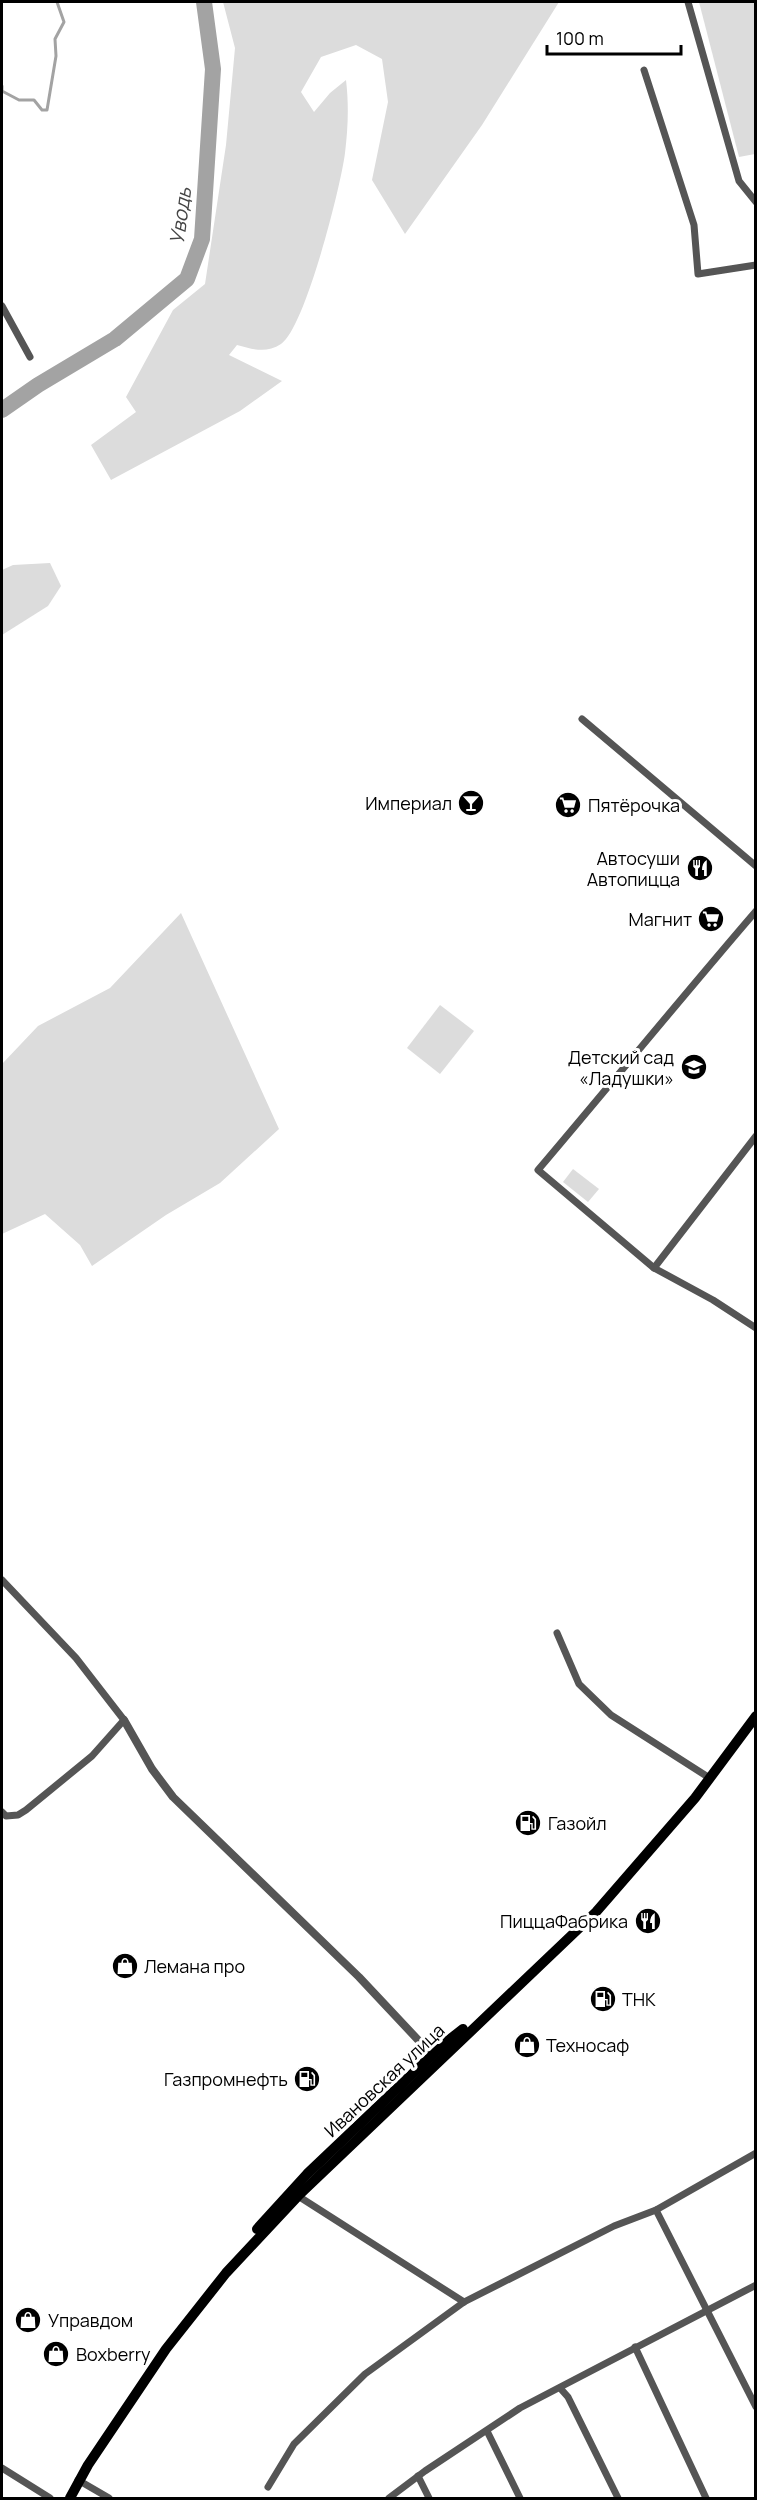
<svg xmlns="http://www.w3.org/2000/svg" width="757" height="2500" viewBox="0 0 757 2500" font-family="Manrope,sans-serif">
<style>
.green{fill:#dcdcdc}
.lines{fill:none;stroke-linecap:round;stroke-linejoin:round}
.stream{stroke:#a3a3a3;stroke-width:3}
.river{stroke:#a3a3a3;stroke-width:16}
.minor{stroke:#555;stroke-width:7}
.tertiary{stroke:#555;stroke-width:8}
.primary{stroke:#000;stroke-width:10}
.labels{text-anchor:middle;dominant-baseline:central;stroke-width:6;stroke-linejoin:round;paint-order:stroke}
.poi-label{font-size:18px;fill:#000;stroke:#fff;text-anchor:start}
.street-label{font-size:18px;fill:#000;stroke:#fff}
.water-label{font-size:20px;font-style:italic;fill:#444;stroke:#fff}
</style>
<rect width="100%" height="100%" fill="#fff"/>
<g class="green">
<path d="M223 2H559L482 125 405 234 372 180 388 102 382 59 356 45 321 57 301 92 314 112 330 93 346 80C349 105 348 128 345 153 341 186 305 328 281 344 266 354 252 349 237 345L229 355 282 381 240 411 111 480 91 445 136 412 126 397 173 310 205 284 226 145 235 48Z"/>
<path d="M699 2H755V154L739 157Z"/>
<path d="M50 563 61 586 48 606 2 635V570L13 565Z"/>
<path d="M181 913 279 1129 220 1183 166 1215 92 1266 80 1245 45 1214 2 1234V1064L38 1026 110 988Z"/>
<path d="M440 1005 474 1031 440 1074 407 1048Z"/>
<path d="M573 1169 599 1189 588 1202 563 1182Z"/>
</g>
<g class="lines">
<path class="stream" d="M2 86V91L19 100H34L42 110H47L56 56 55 39 64 22 57 2"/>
<path class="river" d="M2 410 38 385 115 339 187 279 202 239 213 69 204 2"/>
<g class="minor">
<path d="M688 2 739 181 756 202"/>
<path d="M644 70 694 225 698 274 756 265"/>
<path d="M2 306 30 357"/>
<path d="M582 719 756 866"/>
<path d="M756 1136 654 1268 713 1300 756 1328"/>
<path d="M654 1268 538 1170C611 1084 682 997 756 911"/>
<path d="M2 1580 76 1658 124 1720 92 1756 26 1810 18 1815 6 1816 2 1812"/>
<path d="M557 1633 579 1684 611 1715 708 1777"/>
<path d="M298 2196 464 2302"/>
<path d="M656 2210 756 2407"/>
<path d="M635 2347 706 2498"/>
<path d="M560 2388 568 2397 618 2498"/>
<path d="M487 2431 520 2498"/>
<path d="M2 2468 50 2498"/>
<path d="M418 2476 429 2498"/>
<path d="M78 2480 109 2498"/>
<path d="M268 2487 294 2444 365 2374 464 2302 614 2226 656 2210 756 2153"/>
<path d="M389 2498 425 2471 520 2408 756 2285"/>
</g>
<path class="tertiary" d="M124 1720 152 1769 173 1797 359 1977 435 2058"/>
<g class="primary">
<path d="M257 2229 307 2174 445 2043 463 2029"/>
<path d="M70 2498 88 2465 166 2349 226 2273 298 2196 596 1912 695 1798 756 1716"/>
</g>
</g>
<defs>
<g id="bar-disc" transform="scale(1.35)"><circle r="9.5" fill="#000" stroke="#fff"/><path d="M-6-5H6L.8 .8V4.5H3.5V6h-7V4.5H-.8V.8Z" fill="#fff"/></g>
<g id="supermarket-disc" transform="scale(1.35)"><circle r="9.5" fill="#000" stroke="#fff"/><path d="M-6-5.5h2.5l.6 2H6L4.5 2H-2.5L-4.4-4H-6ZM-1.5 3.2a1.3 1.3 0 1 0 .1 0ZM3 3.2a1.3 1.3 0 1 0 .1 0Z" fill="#fff"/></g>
<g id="restaurant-disc" transform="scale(1.35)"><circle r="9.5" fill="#000" stroke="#fff"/><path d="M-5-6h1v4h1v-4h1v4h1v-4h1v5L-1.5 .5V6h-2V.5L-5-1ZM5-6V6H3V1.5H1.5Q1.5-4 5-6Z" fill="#fff"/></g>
<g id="school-disc" transform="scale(1.35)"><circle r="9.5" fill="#000" stroke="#fff"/><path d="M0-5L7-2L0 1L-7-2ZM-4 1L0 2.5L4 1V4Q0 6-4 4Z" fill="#fff"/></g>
<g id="fuel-disc" transform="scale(1.35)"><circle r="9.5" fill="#000" stroke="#fff"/><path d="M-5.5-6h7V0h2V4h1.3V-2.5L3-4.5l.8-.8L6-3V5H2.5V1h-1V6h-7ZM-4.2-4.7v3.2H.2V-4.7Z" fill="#fff"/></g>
<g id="shop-disc" transform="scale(1.35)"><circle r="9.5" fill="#000" stroke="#fff"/><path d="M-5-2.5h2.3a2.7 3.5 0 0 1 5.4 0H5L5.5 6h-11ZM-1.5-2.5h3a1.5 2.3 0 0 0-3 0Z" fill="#fff"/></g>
</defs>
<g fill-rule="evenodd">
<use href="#bar-disc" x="471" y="803"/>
<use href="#supermarket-disc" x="568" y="805"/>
<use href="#restaurant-disc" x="700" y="868"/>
<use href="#supermarket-disc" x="711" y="919"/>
<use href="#school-disc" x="694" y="1067"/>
<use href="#fuel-disc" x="528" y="1823"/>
<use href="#restaurant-disc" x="648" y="1921"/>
<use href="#shop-disc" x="125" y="1966"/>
<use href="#fuel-disc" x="603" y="1999"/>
<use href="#shop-disc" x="527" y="2045"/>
<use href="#fuel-disc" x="307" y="2079"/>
<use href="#shop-disc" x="28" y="2320"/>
<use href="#shop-disc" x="56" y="2354"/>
</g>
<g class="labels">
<g class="poi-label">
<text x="452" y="803" text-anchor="end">Империал</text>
<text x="588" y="805">Пятёрочка</text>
<text x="680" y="858" text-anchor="end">Автосуши<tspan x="680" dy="21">Автопицца</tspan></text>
<text x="692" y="919" text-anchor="end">Магнит</text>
<text x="674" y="1057" text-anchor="end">Детский сад<tspan x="674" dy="21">«Ладушки»</tspan></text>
<text x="548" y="1823">Газойл</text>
<text x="628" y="1921" text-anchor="end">ПиццаФабрика</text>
<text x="144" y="1966">Лемана про</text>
<text x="622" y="1999">ТНК</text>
<text x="546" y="2045">Техносаф</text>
<text x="288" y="2079" text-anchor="end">Газпромнефть</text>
<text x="48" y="2320">Управдом</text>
<text x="76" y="2354">Boxberry</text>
</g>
<g class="street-label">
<text transform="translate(384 2080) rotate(-43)">Ивановская улица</text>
</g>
<g class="water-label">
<text transform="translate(180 216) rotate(-82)">Уводь</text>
</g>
</g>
<rect width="757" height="2500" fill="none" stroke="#000000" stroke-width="6"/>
<path d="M547 45v9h134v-9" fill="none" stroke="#000000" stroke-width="3"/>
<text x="556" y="45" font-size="18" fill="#000000" stroke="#ffffff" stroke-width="4.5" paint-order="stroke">100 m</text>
</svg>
